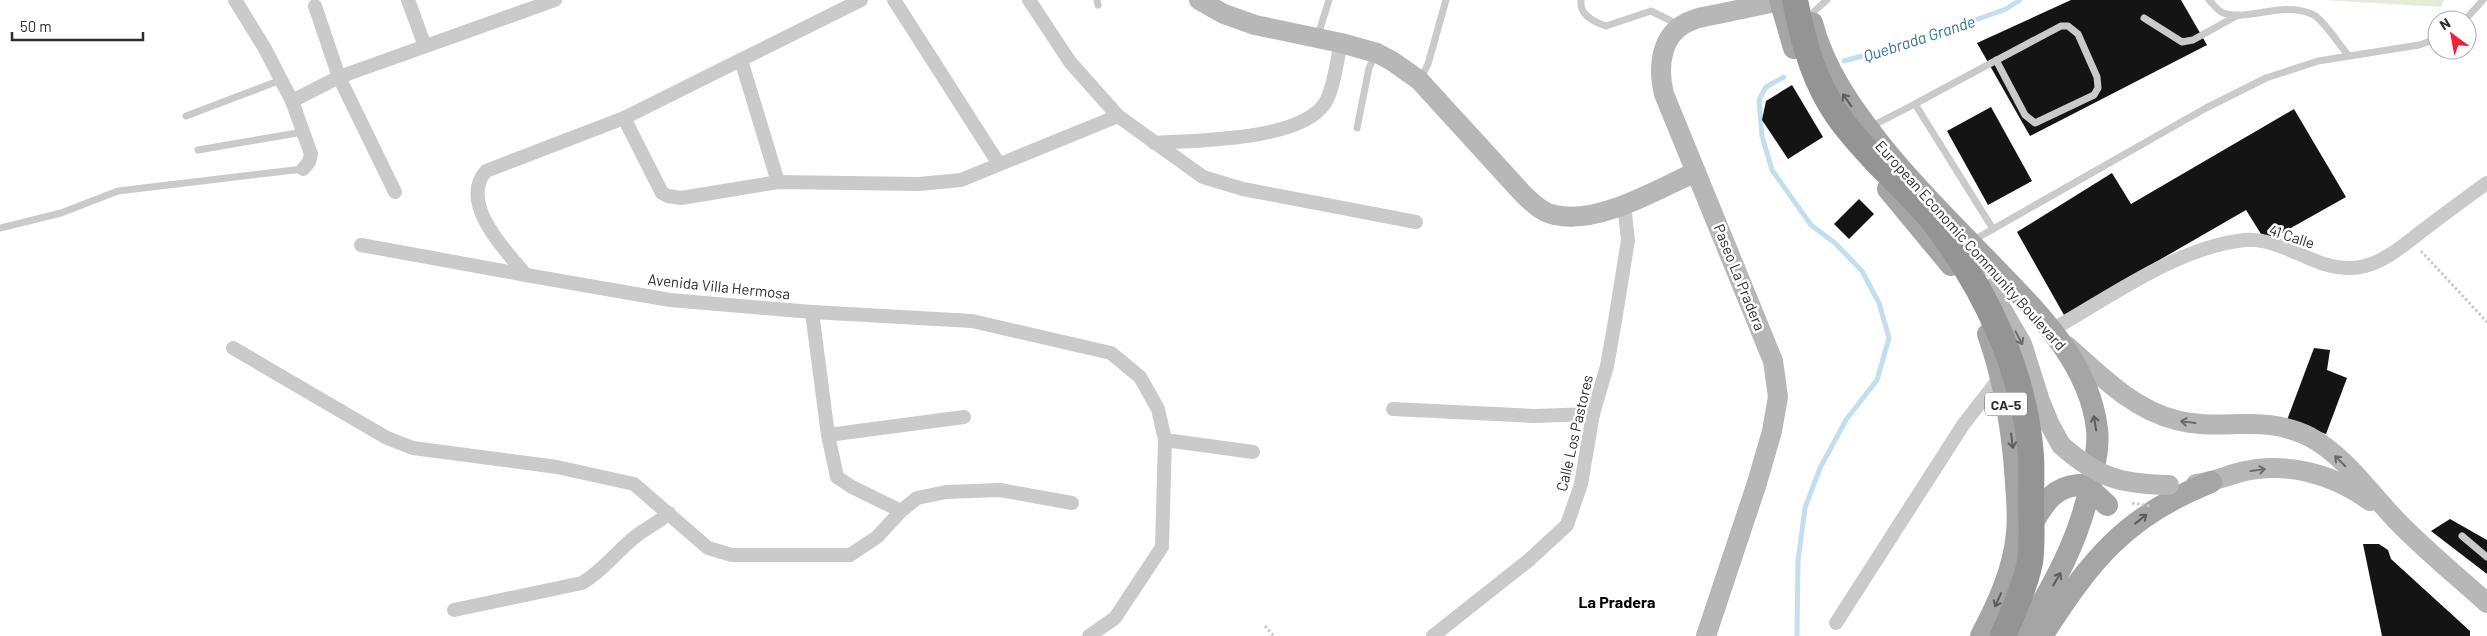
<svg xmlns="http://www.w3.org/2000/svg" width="2487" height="636" viewBox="0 0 2487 636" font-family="Barlow,sans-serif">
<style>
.green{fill:#e4ecd9}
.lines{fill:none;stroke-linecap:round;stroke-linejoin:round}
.stream{stroke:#c3dfed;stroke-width:5}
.building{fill:#141414}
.path{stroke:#cacaca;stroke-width:3;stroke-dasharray:2.5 2.5;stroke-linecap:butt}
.lane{stroke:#cacaca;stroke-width:7}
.street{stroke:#cacaca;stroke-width:14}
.secondary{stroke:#b7b7b7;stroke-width:20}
.primary{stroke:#a5a5a5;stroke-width:22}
.path-bridge{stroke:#cacaca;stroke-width:3;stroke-dasharray:2.5 2.5;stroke-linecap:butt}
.secondary-bridge{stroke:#b7b7b7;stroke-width:20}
.primary-bridge{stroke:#a5a5a5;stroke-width:22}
.highway-bridge{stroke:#949494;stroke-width:26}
.oneway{stroke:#5d5d5d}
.oneway2{stroke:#6b6b6b}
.labels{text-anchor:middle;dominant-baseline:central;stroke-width:5;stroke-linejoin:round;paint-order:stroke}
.shield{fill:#fff;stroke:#6c6c6c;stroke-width:1}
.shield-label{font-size:14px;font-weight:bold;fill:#2d2d2d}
.street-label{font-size:15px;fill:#2d2d2d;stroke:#fff}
.water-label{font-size:16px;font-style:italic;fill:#357494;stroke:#fff}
.neighbourhood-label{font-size:16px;font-weight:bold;fill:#000;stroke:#fff}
</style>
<rect width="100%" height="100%" fill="#fff"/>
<path class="green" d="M2323 0H2444L2441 7Z"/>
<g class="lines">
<g class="stream">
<path d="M1844 61 1917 41 2006 9 2020 0"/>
<path d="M1784 77 1766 87 1759 100 1762 136 1772 170 1811 225 1835 243 1862 271 1879 303 1889 338 1877 380 1846 420 1820 468 1805 508 1798 561 1797 636"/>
</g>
</g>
<g class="building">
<path d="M2071 0H2181L2207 45 2030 136 1977 43Z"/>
<path d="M1792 85 1823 137 1788 159 1762 120 1766 101Z"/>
<path d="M1991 107 2032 181 1988 205 1947 131Z"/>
<path d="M2294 109 2346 197 2266 242 2246 210 2064 315 2017 232 2112 173 2131 204Z"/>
<path d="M1859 199 1874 214 1849 239 1834 224Z"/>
<path d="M2314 348 2330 350 2327 370 2347 378 2326 434 2287 420Z"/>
<path d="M2450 519 2487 540V574L2431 531Z"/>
<path d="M2363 544H2379L2388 550 2391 559 2470 631V636H2382Z"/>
</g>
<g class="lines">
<g class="path">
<path d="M2421 251 2487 322"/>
<path d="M1265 626 1274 636"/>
</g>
<g class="lane">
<path d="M1097 0 1098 5"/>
<path d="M1581 0C1579 15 1594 22 1606 26L1651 11 1679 25"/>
<path d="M2209 0C2213 4 2218 11 2223 13 2249 22 2282 0 2314 15 2327 24 2338 44 2349 56"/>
<path d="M1810 15 1827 0"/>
<path d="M2144 18 2182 42 2193 40 2238 15"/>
<path d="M2465 20 2483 0"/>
<path d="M1318 35 1329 0"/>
<path d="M1421 78 1428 64 1446 0"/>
<path d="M1915 104C1964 77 2012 52 2061 26H2068L2078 34 2097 77 2098 88 2094 95 2035 123 2025 115 1996 60"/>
<path d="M186 116 281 80"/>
<path d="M1870 127 1915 104 1993 229"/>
<path d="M1357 128 1369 68 1376 54"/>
<path d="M198 150 303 132"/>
<path d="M0 228 61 213 118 191 303 169"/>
<path d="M1972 241 2206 108 2266 78 2318 61 2419 45 2437 39"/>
<path d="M2462 536 2487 557"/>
</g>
<g class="street">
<path d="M235 0 264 47 292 101 311 154 309 162 303 169"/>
<path d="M408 0 425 46"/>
<path d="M861 0 624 118 486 171C458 203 506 251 526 275L670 300 812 312 972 321 1111 353 1140 377 1158 409 1165 440 1162 547 1115 618 1089 636"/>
<path d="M894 0 999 164"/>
<path d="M1029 0 1070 62 1118 116 1203 177 1243 189 1416 222"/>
<path d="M315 6 339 77 395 192"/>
<path d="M741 60 778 182"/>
<path d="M292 101 339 77 555 0"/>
<path d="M624 118 662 193 668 196 681 198 778 182 919 184 961 180 1118 116"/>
<path d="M1154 143C1196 140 1301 141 1325 103 1334 89 1337 59 1341 43"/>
<path d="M361 245 526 275"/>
<path d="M812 312 828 435 837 477 852 487 901 511"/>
<path d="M2050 331C2109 298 2177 247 2245 240 2273 238 2299 256 2324 264 2338 268 2352 270 2365 266 2388 260 2407 242 2426 228 2446 213 2466 198 2487 183"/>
<path d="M233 348 387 438 413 448 557 467 634 484 708 548 732 555H850L877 537 901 511 917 498 946 492 1000 490 1072 503"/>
<path d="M1393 409 1534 416 1593 414"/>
<path d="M828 435 964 417"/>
<path d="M1165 440 1253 452"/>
<path d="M454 610 582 583C603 571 617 551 636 536 647 528 659 522 669 513"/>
<path d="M1836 623 1963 425 2001 376"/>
<path d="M1433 636 1529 560 1567 525 1581 484 1593 414 1607 366 1615 321 1628 240 1624 205"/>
</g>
<g class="secondary">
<path d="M1199 0 1224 14 1255 25 1341 43 1377 53 1392 61 1419 80 1524 195C1533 203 1542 213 1555 215 1599 225 1657 189 1696 172"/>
<path d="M1990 289 2022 344 2040 401 2050 425 2061 445"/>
<path d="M2067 346C2100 375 2132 409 2176 420 2221 432 2263 413 2310 437 2345 456 2370 493 2397 521 2425 550 2457 576 2487 603"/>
<path d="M2196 484C2212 482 2226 476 2241 472 2286 461 2334 474 2370 501"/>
<path d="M1706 636 1757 483 1772 431 1778 397 1773 361 1664 94C1657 65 1661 31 1693 20 1703 16 1714 15 1723 13 1742 9 1761 5 1780 1"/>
</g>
<g class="primary">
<path d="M1780 0 1794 48"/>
<path d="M1812 23C1824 69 1851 107 1880 144 1912 184 1949 221 1985 258 2031 306 2089 359 2097 429 2099 445 2095 462 2092 478 2080 539 2055 582 2023 636"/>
<path d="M1888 189 1951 265"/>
<path d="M2027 532C2042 509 2049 487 2079 485"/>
<path d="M1981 636C1998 604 2014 569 2017 533 2019 516 2017 500 2016 483 2013 433 2005 382 1988 334"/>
<path d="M2042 636C2090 561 2125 516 2211 482"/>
</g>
<path class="path-bridge" d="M2132 503 2150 506"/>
<path class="secondary-bridge" d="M2061 445C2098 478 2120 484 2169 485"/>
<path class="primary-bridge" d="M2079 485 2093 492 2107 505"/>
<path class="highway-bridge" d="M1795 0C1802 38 1814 81 1836 113 1847 130 1863 147 1877 162 1896 182 1917 200 1934 222 1985 288 2025 372 2031 456 2032 471 2031 486 2031 501 2031 521 2033 542 2030 562 2025 587 2013 612 2003 636"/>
</g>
<defs><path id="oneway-shaft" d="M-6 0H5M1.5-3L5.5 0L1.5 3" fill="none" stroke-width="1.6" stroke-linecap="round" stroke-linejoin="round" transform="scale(1.25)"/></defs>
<g class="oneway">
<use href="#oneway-shaft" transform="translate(1847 100) rotate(-125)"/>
<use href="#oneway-shaft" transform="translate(2095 423) rotate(-99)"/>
<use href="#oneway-shaft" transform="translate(2012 441) rotate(83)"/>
<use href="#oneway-shaft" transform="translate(2141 519) rotate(-38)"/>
<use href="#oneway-shaft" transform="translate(2057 579) rotate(-60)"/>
<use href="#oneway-shaft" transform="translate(1998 600) rotate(114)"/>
</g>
<g class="oneway2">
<use href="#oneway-shaft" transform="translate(2019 338) rotate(62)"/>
<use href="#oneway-shaft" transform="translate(2188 422) rotate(-173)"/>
<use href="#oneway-shaft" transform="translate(2340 461) rotate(-135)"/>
<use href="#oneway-shaft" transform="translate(2258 470) rotate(-8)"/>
</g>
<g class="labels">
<rect class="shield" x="1985" y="392.5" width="42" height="23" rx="4"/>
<g class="shield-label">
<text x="2006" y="404">CA-5</text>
</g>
<g class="street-label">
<text transform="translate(2292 236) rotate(18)">41 Calle</text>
<text transform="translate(1971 245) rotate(48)">European Economic Community Boulevard</text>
<text transform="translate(1740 277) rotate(68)">Paseo La Pradera</text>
<text transform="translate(719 286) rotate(6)">Avenida Villa Hermosa</text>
<text transform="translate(1574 433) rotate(-77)">Calle Los Pastores</text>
</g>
<g class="water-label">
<text transform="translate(1919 38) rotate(-18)">Quebrada Grande</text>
</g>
<g class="neighbourhood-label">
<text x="1617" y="601">La Pradera</text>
</g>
</g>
<g transform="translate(2452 35) rotate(328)"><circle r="24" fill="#ffffff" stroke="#ababab"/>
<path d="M0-4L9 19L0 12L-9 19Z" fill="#f2213b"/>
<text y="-8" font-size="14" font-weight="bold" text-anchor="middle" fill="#2d2d2d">N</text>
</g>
<path d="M12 32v8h131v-8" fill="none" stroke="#2d2d2d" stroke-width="2.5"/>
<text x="20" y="32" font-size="15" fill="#2d2d2d" stroke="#ffffff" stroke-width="4" paint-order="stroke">50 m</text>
</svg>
